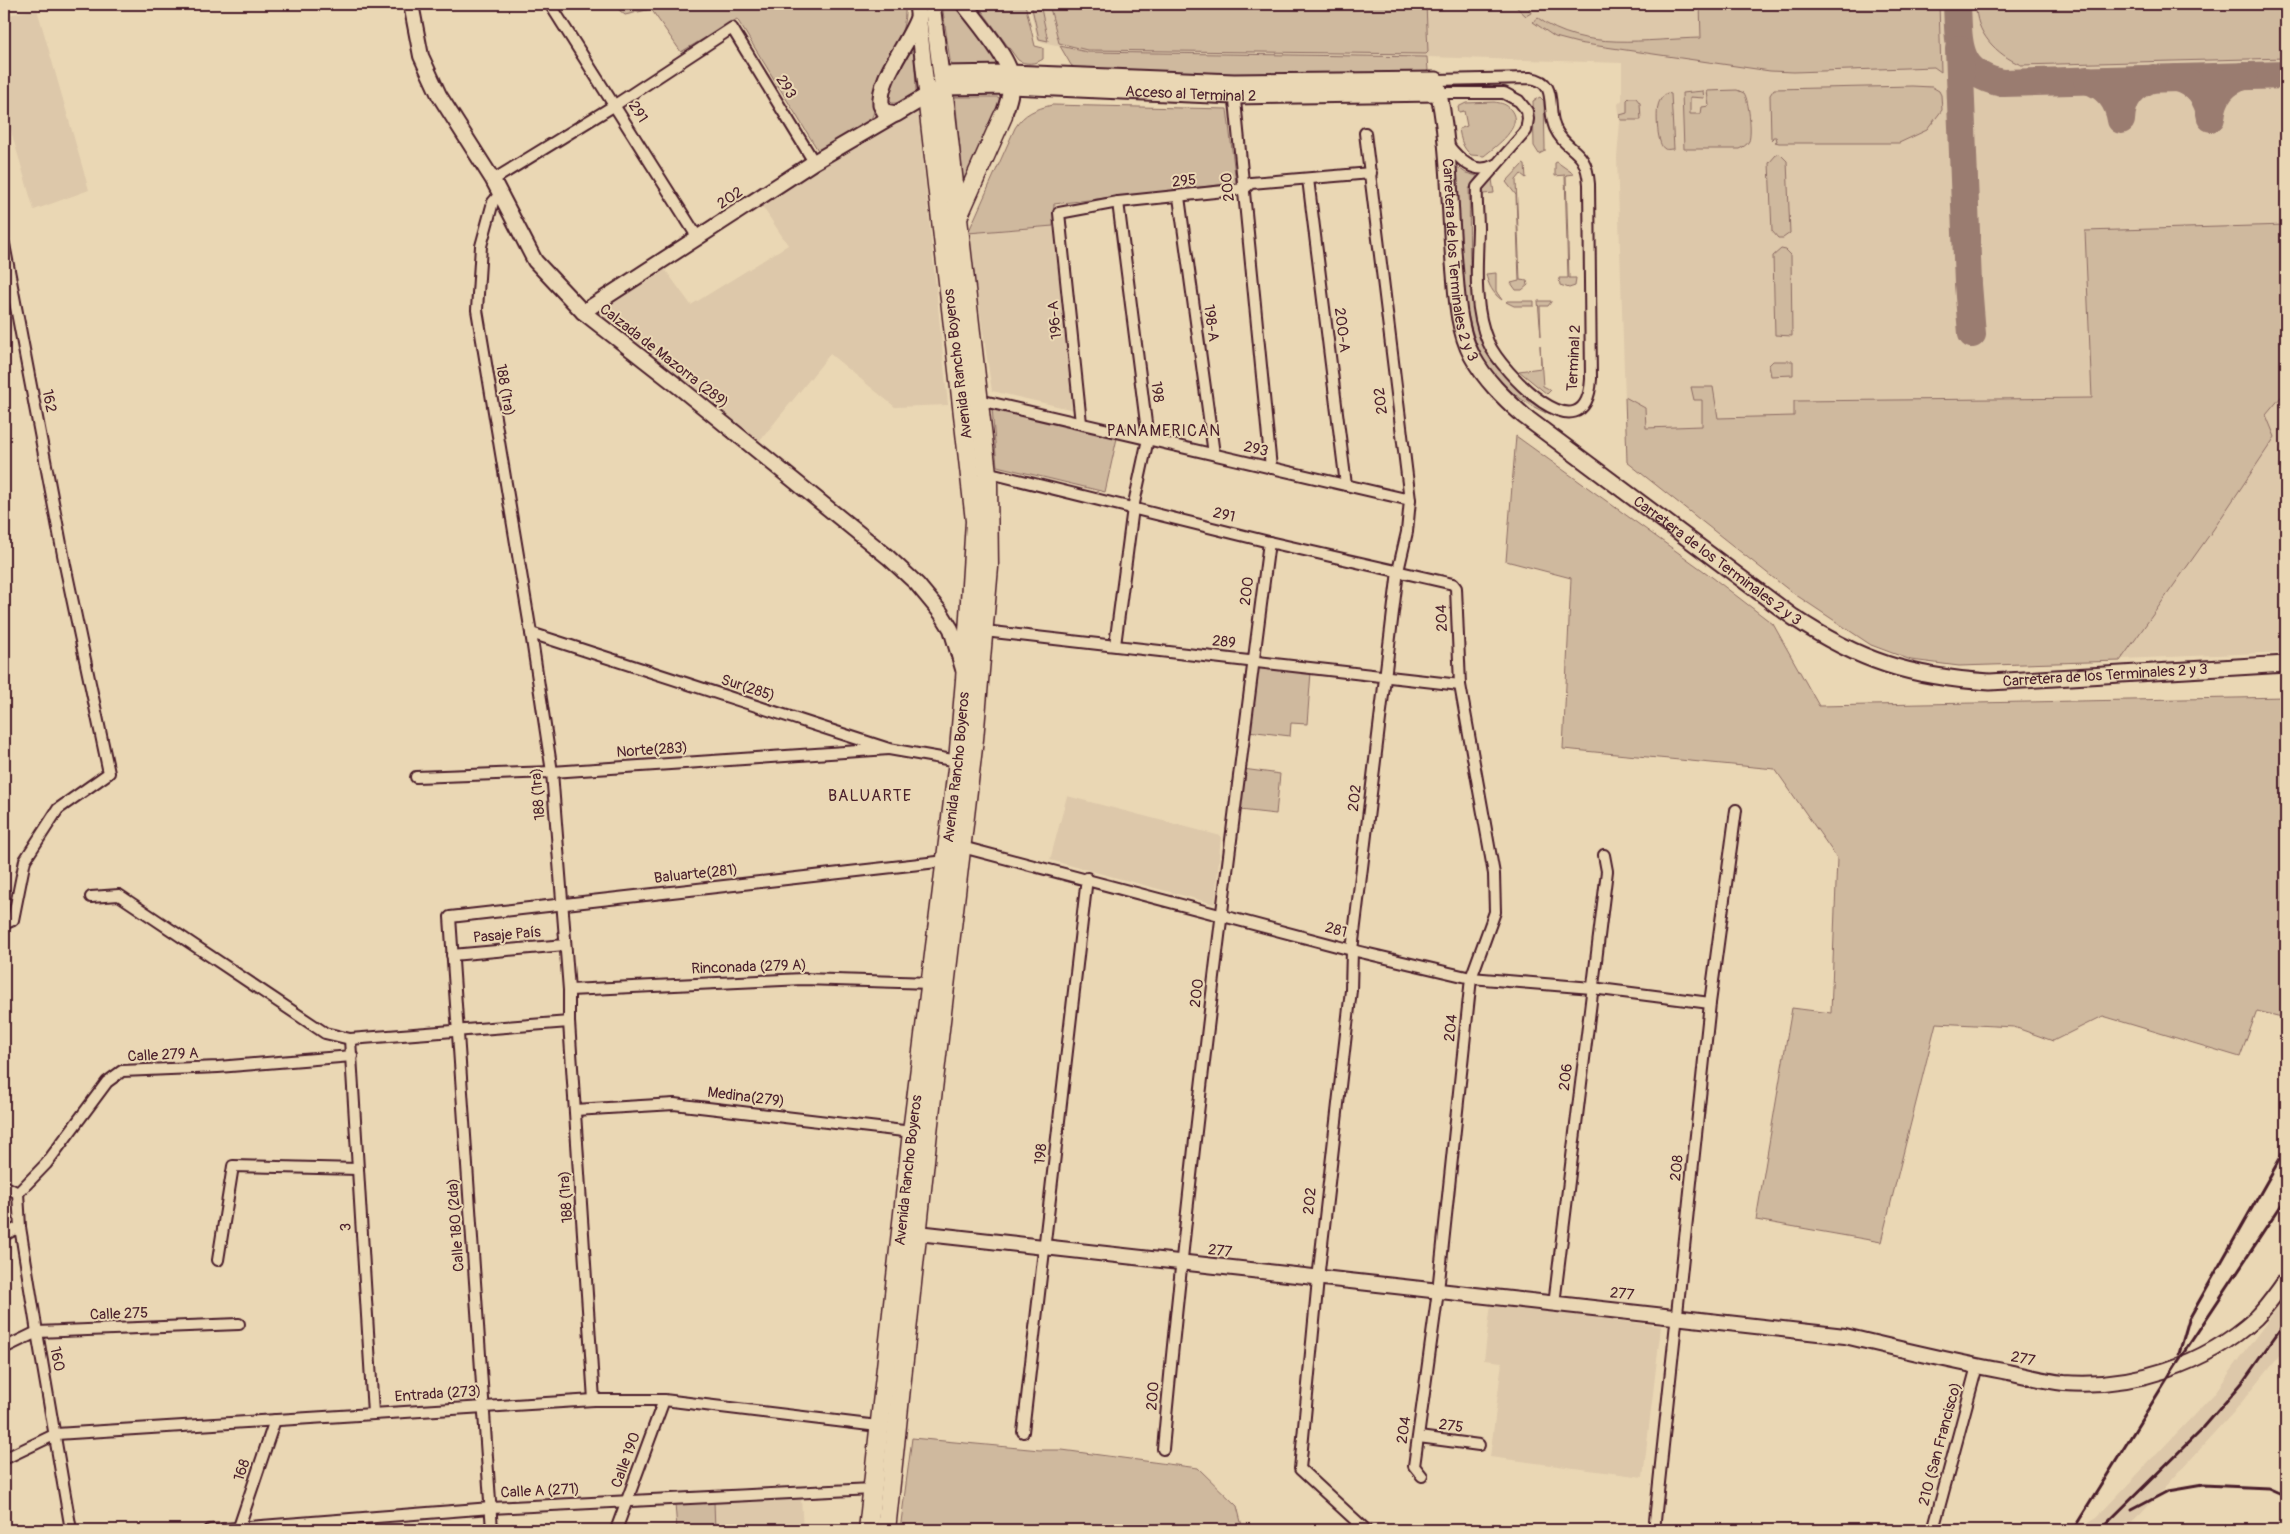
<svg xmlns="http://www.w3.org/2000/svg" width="2290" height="1534" viewBox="0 0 2290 1534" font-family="Pangolin,sans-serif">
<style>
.built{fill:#ddc8aa}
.green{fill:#cfb99e;stroke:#8c6c64}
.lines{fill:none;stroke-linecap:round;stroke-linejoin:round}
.taxiway{stroke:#9a7b70;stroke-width:28}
.street-casing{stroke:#4a1f2b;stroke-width:14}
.secondary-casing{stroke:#4a1f2b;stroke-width:18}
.primary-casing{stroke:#4a1f2b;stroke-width:19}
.highway-casing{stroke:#4a1f2b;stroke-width:21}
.street{stroke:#ead7b4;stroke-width:10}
.secondary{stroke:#ead7b4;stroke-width:14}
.primary{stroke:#ead7b4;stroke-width:15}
.highway{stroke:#ead7b4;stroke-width:18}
.rail{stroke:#4a1f2b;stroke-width:3}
.labels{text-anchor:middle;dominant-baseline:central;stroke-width:4;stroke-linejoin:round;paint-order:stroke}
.street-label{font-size:15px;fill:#4a1f2b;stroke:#ead7b4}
.neighbourhood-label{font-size:16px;letter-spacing:1px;fill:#4a1f2b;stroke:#ead7b4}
</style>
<rect width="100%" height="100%" fill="#ead7b4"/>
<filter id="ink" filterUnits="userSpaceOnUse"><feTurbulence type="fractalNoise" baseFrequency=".02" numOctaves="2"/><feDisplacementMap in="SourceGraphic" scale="10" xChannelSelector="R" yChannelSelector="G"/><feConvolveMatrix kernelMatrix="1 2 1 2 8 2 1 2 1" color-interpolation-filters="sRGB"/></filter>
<g filter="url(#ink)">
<g class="built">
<path d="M1029 4H2286V652L2122 659 2120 661 1959 666 1911 660 1871 645 1790 591 1627 462 1617 157 1620 122 1618 104 1622 100V63L1427 57 1087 52 1038 41Z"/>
<path d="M37 9 89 190 34 210 4 107V16Z"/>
<path d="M918 110 948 405 895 407 830 354 759 442 594 310 664 268 691 305 788 245 760 203Z"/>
<path d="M1053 226 1074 410 992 391 968 233Z"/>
<path d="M1067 796 1221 836 1215 904 1050 860Z"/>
<path d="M2286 1296V1347L2233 1413 2140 1515 2124 1530H2075L2097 1517 2213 1395Z"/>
<path d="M1491 1304 1661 1326 1643 1477 1490 1457 1502 1362 1484 1360Z"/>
<path d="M801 1498 803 1530H677L675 1503Z"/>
</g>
<g class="green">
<path d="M612 4H905C907 44 886 49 876 81 872 94 878 107 871 119 866 126 828 146 819 152L737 19 681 52 651 9 625 15Z"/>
<path d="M942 4H954L995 59 996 67H951Z"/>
<path d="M977 4H1025L1035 46 1043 48V59C1036 64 1025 65 1018 60Z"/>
<path d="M1031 4H1040L1048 41 1039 39Z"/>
<path d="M1049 4H1426L1428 52 1426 54 1087 50 1059 43Z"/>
<path d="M1513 4H1528L1531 13 1526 16Z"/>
<path d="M1700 4H1939L1941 72 1934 67 1794 72 1770 71 1578 43 1555 37 1533 22 1538 18C1583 52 1647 39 1701 38Z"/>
<path d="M1976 4H2286V58L2021 65C1996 54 1975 33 1976 4Z"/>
<path d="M914 40 916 92 898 103H892L889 100 888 87Z"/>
<path d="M1060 46 1087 52 1427 57 1428 70 1425 74 1213 77 1078 70 1071 65Z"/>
<path d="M1912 86 1932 87 1939 91 1941 95 1942 110 1927 130 1899 143H1779L1775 142 1777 141 1776 137H1773L1772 140 1771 139 1770 95 1774 89Z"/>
<path d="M1737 90 1744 93C1749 100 1752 133 1749 141 1747 145 1743 147 1739 149H1684L1682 93 1703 91 1704 98 1690 97V114H1701L1702 107 1709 106 1707 91Z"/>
<path d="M1667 93 1671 94 1674 149C1672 149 1666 150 1665 149 1657 146 1656 114 1658 106 1659 100 1663 96 1667 93Z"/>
<path d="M955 97H998L1001 101V108L963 181Z"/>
<path d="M1540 97 1544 101 1545 147V151L1539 154 1534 146 1533 101Z"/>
<path d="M1629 98H1636L1640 103 1641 120H1621L1620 115 1627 113V100Z"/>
<path d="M1494 102C1501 103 1507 104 1511 110 1524 127 1496 146 1484 156L1471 155C1462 147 1461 140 1459 129L1467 126 1464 111 1459 112 1458 107 1466 103Z"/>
<path d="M1052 105 1227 109 1236 183 1054 204 1053 226 968 233 1015 128C1024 113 1036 109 1052 105Z"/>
<path d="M1780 154 1787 161 1790 233 1783 238H1778L1772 231 1769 163 1776 155Z"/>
<path d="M1557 162 1574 174 1566 175 1569 278H1576L1575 286 1569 288 1560 285 1559 278H1568L1565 175 1555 176V163Z"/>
<path d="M1523 164 1525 165 1526 178 1521 174 1516 180 1520 280 1527 281 1528 285 1522 290H1516L1511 283 1519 281 1516 195 1506 182Z"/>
<path d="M1454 165 1466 173 1477 176 1469 189C1471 243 1463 325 1498 368 1512 385 1530 398 1546 413 1476 380 1467 330 1461 260 1459 228 1456 196 1454 165Z"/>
<path d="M1492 179 1494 193 1483 194 1484 188Z"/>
<path d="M2286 225V391L2266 415 2275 437 2213 530 2120 661 1959 666 1911 660 1871 645 1790 591 1627 462 1625 397 1645 408 1646 428 1702 426V400H1694L1691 387H1713L1718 418 1794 416V401L2092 398 2085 231Z"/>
<path d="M1781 249 1786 250 1791 255 1792 336 1775 335 1773 256Z"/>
<path d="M1496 273V291L1502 300C1493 294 1488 284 1486 274Z"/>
<path d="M1507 301H1534V306H1514L1506 302Z"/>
<path d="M1538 301H1551V302L1548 306H1540L1541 336Z"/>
<path d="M1540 345 1543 386 1551 390 1547 394 1519 371 1541 368Z"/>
<path d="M1773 361H1793V375L1771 376 1769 365Z"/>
<path d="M992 408 1117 438 1105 492 997 466Z"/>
<path d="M1516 436 1708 574 1773 624 1819 706 2286 697V1018L2257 1011 2240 1057 2103 1016 2053 1041 2014 1027 1936 1023 1881 1242 1756 1220 1792 1008 1831 1013 1837 858 1775 769 1563 749 1571 578 1506 561Z"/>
<path d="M1256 666 1311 672 1307 724 1291 723 1290 736 1248 731Z"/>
<path d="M1243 769 1280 774 1276 814 1240 810Z"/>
<path d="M912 1438 1040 1450H1062L1198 1468 1237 1506 1243 1530H900Z"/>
<path d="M714 1502 715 1530H677L675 1503Z"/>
</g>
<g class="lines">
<g class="taxiway">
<path d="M1957 4C1959 43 1955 74 2003 83L2286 75"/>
<path d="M1959 49 1968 284 1972 334"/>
<path d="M2177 78C2197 83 2208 98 2211 118 2213 96 2223 82 2244 76"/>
<path d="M2087 80C2107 86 2118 100 2121 120 2122 98 2133 85 2154 78"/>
</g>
<g class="street-casing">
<g id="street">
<path d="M550 4 698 238"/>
<path d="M1436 80 1530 78C1559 82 1546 107 1555 128 1567 154 1586 146 1589 184L1591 379C1586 460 1501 372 1488 342 1473 307 1477 266 1478 229 1478 215 1476 201 1477 187L1526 131 1528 119 1527 111 1519 101 1504 93H1439"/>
<path d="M1234 90 1271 468"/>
<path d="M1365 133 1410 500 1407 532 1398 571 1352 950 1351 990 1318 1279 1300 1469 1366 1530"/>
<path d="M1447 144C1459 159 1474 176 1495 165"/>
<path d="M1308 179 1346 485"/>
<path d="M493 180 615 105 732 28 814 162"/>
<path d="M500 194 493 202 481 246 477 310 531 633 552 772 569 990V1022L594 1400"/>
<path d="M1179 197 1214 454"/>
<path d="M4 244 65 565 109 773 58 809 25 860 13 920 4 924"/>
<path d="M979 400 1410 500"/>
<path d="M1081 423 1059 213 1118 202 1244 189 1251 183 1371 173"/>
<path d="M986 472 1269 542 1453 584 1456 588 1460 685 1494 874 1495 912 1471 978 1438 1291 1414 1466 1422 1476"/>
<path d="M984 631 1460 685"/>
<path d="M531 633 889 749 958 761"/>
<path d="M1115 645 1133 508 1148 439 1118 202"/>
<path d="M416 777 552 772 889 749"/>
<path d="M962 847 1352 950 1471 978 1592 988 1710 1003"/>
<path d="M91 897 119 895 325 1033 350 1039 569 1022"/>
<path d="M452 955 565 945"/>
<path d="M569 990 803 979 931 983"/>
<path d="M350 1039 373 1413"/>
<path d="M575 1110 674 1104 912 1132"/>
<path d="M4 1186 18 1193 46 1164 107 1082 122 1071 218 1067 352 1056"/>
<path d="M18 1193 20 1227 37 1332 71 1530"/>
<path d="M4 1235 20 1227"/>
<path d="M218 1260 233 1166 358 1169"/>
<path d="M1554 1304 1607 871 1604 855"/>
<path d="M4 1348 37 1332 239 1324"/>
<path d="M1023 1432 1087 878"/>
<path d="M1419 1437 1479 1445"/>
<path d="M1163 1449C1191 1146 1230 844 1269 542"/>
<path d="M4 1459 56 1434 594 1400H664L878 1426"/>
<path d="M210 1530 491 1508 872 1489"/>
<path d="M238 1530 275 1420"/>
<path d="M492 1530 450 917 946 861"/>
<path d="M616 1530 664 1400"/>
<path d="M1654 1530 1710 1003 1736 810"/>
<path d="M1933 1530 1977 1366"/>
</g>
</g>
<g class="secondary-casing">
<g id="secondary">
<path d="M411 4 421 56 439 95 493 180 535 261 583 312 679 387 888 557 917 584 941 613 951 629 963 669"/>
<path d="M583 312 814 162 896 114"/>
<path d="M918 1233 1845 1336C1899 1349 1953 1362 2008 1372 2026 1376 2045 1381 2064 1383 2132 1388 2205 1365 2256 1318 2267 1307 2277 1292 2286 1280"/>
</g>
</g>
<g class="primary-casing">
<g id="primary">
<path d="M917 4 927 96"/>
<path d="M932 4 942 83"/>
<path d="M964 4C975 19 1008 57 1010 74 1013 89 1008 103 1003 116"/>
<path d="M919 15C910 43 878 77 881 105L885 112 896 114 935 91"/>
<path id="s1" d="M942 74 1010 73 1234 82 1436 80C1450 139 1449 202 1454 263 1457 294 1457 327 1472 356 1485 380 1504 398 1524 416L1793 617C1859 661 1910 677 1990 682L2286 664"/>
<path id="s2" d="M943 87 1011 86 1234 96 1439 93"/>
</g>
</g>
<g class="highway-casing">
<g id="highway">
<path d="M958 217 1003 116"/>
<path id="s3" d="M868 1530 912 1132 958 761 965 680 975 521 927 96"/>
<path d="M886 1530 928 1132 974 739 989 567 988 482 943 87"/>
</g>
</g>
<use href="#street" class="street"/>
<use href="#secondary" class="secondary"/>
<use href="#primary" class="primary"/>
<use href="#highway" class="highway"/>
<g class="rail">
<path d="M2179 1354 2189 1319 2286 1148"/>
<path d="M2132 1510 2168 1491 2203 1485 2268 1488 2286 1496"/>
<path d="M2073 1530 2175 1366 2286 1198"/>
<path d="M2100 1530 2204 1427 2242 1383 2286 1321"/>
</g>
</g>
</g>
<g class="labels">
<g class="street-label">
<text transform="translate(786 87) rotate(58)">293</text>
<text stroke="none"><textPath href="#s2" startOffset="248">Acceso al Terminal 2</textPath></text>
<text transform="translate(638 112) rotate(58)">291</text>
<text transform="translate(1184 181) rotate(-6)">295</text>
<text transform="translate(1228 187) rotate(-96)">200</text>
<text transform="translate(730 198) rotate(-33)">202</text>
<text stroke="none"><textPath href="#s1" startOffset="676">Carretera de los Terminales 2 y 3</textPath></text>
<text transform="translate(1055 320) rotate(-96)">196-A</text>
<text transform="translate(1211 323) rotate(82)">198-A</text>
<text transform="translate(1342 330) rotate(83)">200-A</text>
<text transform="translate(664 356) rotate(38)">Calzada de Mazorra (289)</text>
<text transform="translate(1574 358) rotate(-87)">Terminal 2</text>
<text transform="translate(958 364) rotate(-97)">Avenida Rancho Boyeros</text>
<text transform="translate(505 390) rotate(80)">188 (1ra)</text>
<text transform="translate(1157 392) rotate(83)">198</text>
<text transform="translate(49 401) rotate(79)">162</text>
<text transform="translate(1381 401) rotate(-97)">202</text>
<text transform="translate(1256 449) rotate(13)">293</text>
<text transform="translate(1224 515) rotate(14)">291</text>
<text stroke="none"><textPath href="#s1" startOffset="1095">Carretera de los Terminales 2 y 3</textPath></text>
<text transform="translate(1247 591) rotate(-83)">200</text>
<text transform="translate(1442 618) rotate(-92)">204</text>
<text transform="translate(1224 642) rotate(6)">289</text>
<text stroke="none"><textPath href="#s1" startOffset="1515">Carretera de los Terminales 2 y 3</textPath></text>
<text transform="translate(748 688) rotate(18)">Sur(285)</text>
<text transform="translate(652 750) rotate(-4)">Norte(283)</text>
<text stroke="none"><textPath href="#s3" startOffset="768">Avenida Rancho Boyeros</textPath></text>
<text transform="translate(538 794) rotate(-95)">188 (1ra)</text>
<text transform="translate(1355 798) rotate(-83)">202</text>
<text transform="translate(696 874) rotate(-6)">Baluarte(281)</text>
<text transform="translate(1336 930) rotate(15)">281</text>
<text transform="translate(507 935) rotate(-5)">Pasaje País</text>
<text transform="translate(749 967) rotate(-2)">Rinconada (279 A)</text>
<text transform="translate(1197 993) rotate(-83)">200</text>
<text transform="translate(1451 1028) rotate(-84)">204</text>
<text transform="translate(163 1055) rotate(-3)">Calle 279 A</text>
<text transform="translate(1566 1077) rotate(-83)">206</text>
<text transform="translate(746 1097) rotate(7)">Medina(279)</text>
<text transform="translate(1041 1154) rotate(-84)">198</text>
<text transform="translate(1677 1168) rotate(-84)">208</text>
<text stroke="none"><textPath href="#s3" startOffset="362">Avenida Rancho Boyeros</textPath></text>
<text transform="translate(566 1197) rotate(-94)">188 (1ra)</text>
<text transform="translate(1310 1201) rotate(-84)">202</text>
<text transform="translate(456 1225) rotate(-94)">Calle 180 (2da)</text>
<text transform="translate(346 1227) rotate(-93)">3</text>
<text transform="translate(1220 1251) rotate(7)">277</text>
<text transform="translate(1622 1294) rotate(6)">277</text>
<text transform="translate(119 1314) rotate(-2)">Calle 275</text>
<text transform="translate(57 1359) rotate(79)">160</text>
<text transform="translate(2023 1359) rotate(11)">277</text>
<text transform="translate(438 1394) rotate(-4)">Entrada (273)</text>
<text transform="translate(1153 1396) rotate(-85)">200</text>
<text transform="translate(1451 1426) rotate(8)">275</text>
<text transform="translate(1404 1430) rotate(-82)">204</text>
<text transform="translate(1940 1444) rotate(-75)">210 (San Francisco)</text>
<text transform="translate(626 1460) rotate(-70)">Calle 190</text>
<text transform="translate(242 1470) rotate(-71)">168</text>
<text transform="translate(540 1491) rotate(-3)">Calle A (271)</text>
</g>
<g class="neighbourhood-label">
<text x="1164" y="431">PANAMERICAN</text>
<text x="870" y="796">BALUARTE</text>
</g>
</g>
<rect width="2290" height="1534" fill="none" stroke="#ead7b4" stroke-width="20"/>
<rect x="10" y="10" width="2270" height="1514" fill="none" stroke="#4a1f2b" stroke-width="2" filter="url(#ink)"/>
</svg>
